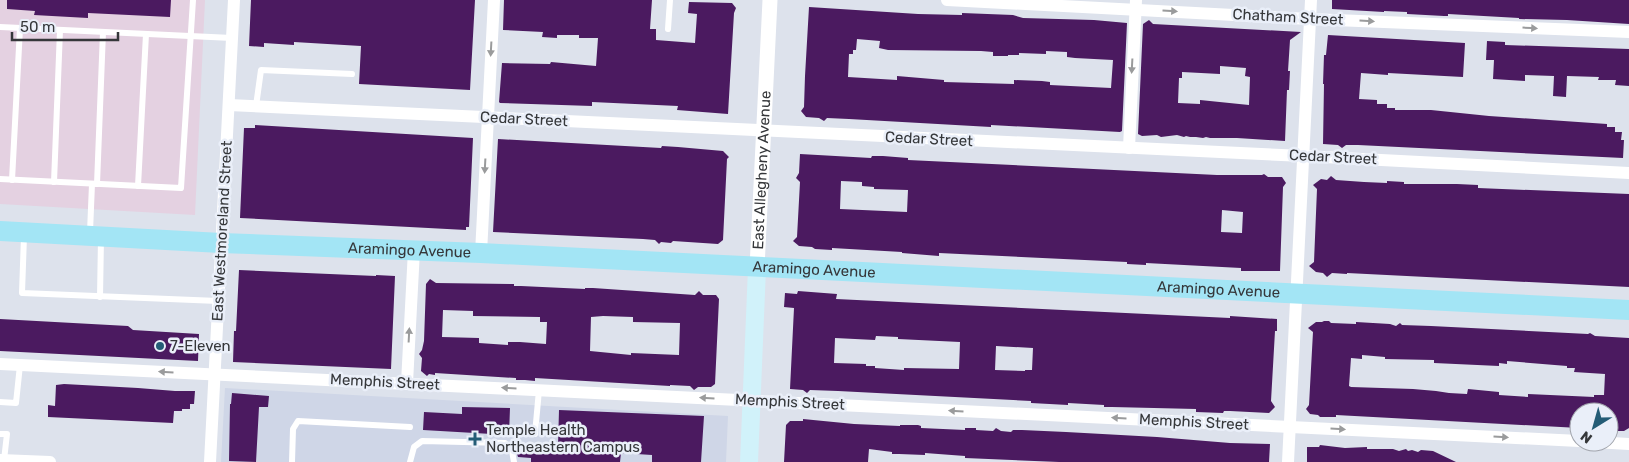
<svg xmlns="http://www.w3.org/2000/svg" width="1629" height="462" viewBox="0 0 1629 462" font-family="Rubik,sans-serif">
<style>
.commercial{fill:#e4d1e1}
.built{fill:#cfd6e7}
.building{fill:#4b1a60;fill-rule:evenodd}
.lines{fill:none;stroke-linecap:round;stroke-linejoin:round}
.service{stroke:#fff;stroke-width:6}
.minor{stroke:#fff;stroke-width:12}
.tertiary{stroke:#fff;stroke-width:15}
.secondary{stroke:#d1f2fa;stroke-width:18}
.primary{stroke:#a3e5f5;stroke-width:20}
.oneway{fill:#9a9b9c}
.poi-dot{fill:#245c76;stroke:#eaeff9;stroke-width:2}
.labels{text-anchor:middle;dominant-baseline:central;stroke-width:5;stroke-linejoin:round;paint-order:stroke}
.street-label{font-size:15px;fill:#35373a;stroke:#eaeff9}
.poi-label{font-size:15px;fill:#35373a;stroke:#eaeff9;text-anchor:start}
</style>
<rect width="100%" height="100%" fill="#dde2ec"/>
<path class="commercial" d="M0 0H205L195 215 0 204Z"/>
<path class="built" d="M225 388 728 416 726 462H221Z"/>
<g class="building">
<path d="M7 0H171L170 17 88 13V18L34 15 35 11 7 9Z"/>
<path d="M251 0H475L470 90 359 84 361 46 294 42V45L264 43V47L249 46Z"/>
<path d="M504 0H652L650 29H656V40L695 43 697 14 688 13 689 2 732 3 736 8 734 13 728 114 677 110 678 106 592 102V106L500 103 499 102 502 63 550 64 551 62 596 66 598 38H579V35H557V38L542 37 543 32 503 30Z"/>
<path d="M1332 0H1629V24L1567 20 1519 19V18L1448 14V16H1444L1407 14V12L1384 11V12L1332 9Z"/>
<path d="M809 7 918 14 962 15V13L1013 15 1023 18 1094 20 1127 23 1122 131 1120 132 991 125V127L849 119 827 118 824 121 819 118 806 117 801 111 804 107 805 76ZM857 39 880 41 879 48 888 50 981 51 993 52V56H1008V55H1019V53L1046 54V51L1067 52V57L1075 58 1113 60 1111 88 1050 85V82L1042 81 1014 80V84L944 82V80L897 76V80L848 77 849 54H853V50H856Z"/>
<path d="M1149 20 1153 24 1301 32 1290 40 1288 71H1290L1289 90H1287L1285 141 1237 138H1210L1206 137 1203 138 1196 137H1190L1186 136 1184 137 1177 135 1161 137 1157 135 1142 136 1138 134 1143 24ZM1220 66 1246 68 1245 76 1250 77 1249 105 1200 100V104L1178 103 1179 78H1182V72L1220 74Z"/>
<path d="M1328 35 1465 43 1463 77 1388 73V75L1361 73 1359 99 1377 100V104H1387V108H1395V110H1431L1489 116 1607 124V127H1615V132H1622L1621 140H1624L1623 158 1358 145H1346L1342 148 1338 145 1323 144 1324 84H1323L1324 55H1326Z"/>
<path d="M1487 41 1505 42V45L1629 49V86L1615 85 1616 80H1598L1599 77 1567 76 1566 97 1553 96 1554 76 1525 75V81L1493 79 1494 60H1486Z"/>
<path d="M255 125 473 138 469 227H466V230L240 218 244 128H255Z"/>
<path d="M498 139 661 148 662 146 678 147 723 151 729 157 727 159 723 240 718 244 673 241 671 243 661 242 659 244 655 240 643 239 493 232Z"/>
<path d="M800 154 871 158 872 156H883L908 158V160L1217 175H1262L1264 174 1268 177H1282L1286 183 1283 187 1280 271H1241V268L1146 263V265L1127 264V262L939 253V256L902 253V252L832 248V250L815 249 812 247 799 246 793 241 797 237 800 182 796 178 799 173ZM841 181 862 182V186L874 187V189L908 190 907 212 840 209ZM1222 210 1243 212 1242 233 1221 232Z"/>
<path d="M1331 176 1336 180 1364 182 1387 183V181L1404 182V184H1457L1478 185V188L1629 194V287L1347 273V274L1332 273 1327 277 1323 273 1316 272 1309 266 1314 262 1317 189 1313 185 1321 179 1327 180Z"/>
<path d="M239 270 376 276V275L395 276 391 369 233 362 234 331H236Z"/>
<path d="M430 279 436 283 514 284V286H521L585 289V288H593L695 295 699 291 703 295H716L719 299 715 384 711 387H698L694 390 690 386 670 385V386L535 378V381L525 380H516V378L435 373V375L429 374 427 376 421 371 422 358 419 354 422 350 424 341 426 284ZM443 310 473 311V316L540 317V322H547L546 344 520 342H508V345L479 343V338L442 337ZM603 316 633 317V322L680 323 679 355 631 353V355L590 351 591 317Z"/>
<path d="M798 291 837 294 836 299 1230 318V316L1277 319V331H1275L1271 401 1275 407 1269 413 1230 411H1224L1223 413 1196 412V409L1112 407H1104V405L1068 403V405L1031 403V401L838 391 810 390 807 393 803 390 790 389 794 308 784 307 785 293 797 294ZM876 336 898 337V339L960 342 959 369 904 368V370L875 368V366H866V364L834 363 835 338 875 340ZM996 346 1033 348 1032 370H1025V371L995 370Z"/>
<path d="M0 319 128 326 133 330 199 334 198 361 0 351Z"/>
<path d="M1324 321H1329L1331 323 1356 324V322L1390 324 1396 326 1400 323 1402 325 1431 326 1588 334 1590 333 1595 336 1629 338V428L1624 431H1616L1609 434V412H1579V428L1336 415V417H1320L1318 415 1310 414 1306 409 1309 405 1313 332 1308 328 1316 322H1322ZM1362 355 1385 357V359L1434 360V363L1499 366V363L1507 364V361L1567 366V368H1575L1574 372 1605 374 1604 395H1594V397L1528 394V397L1499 395V392L1468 389 1467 394 1449 393 1436 391 1413 389 1351 387 1349 386 1351 358 1362 359Z"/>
<path d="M64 384 138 388 175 391H195L194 404H190V409H182V411H174L173 423 48 417V405L55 406 56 385Z"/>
<path d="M232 393 269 396 268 407H259L256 462 229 461 230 404H231Z"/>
<path d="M462 407 510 408 509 435 423 430 424 412 462 414Z"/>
<path d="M559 410 704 416 701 462H652V455L621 453 620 462H531V458L518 457 515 447H530L531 445 558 446Z"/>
<path d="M803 419 854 424 900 426V425H918L921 426V428L965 430V428H976V430L993 431 996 428 1001 431 1011 432 1013 430H1022L1066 432 1157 437 1230 443 1270 444 1269 462H1059L965 458V456L925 453V455L899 454H892V452L869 449 868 462H784L786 425 790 421H803Z"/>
<path d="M1320 445 1345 448 1367 447V449H1393L1399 451 1406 449 1408 451 1412 450 1418 452 1421 450 1433 451 1456 462H1307V447H1319Z"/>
</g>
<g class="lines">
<g class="service">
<path d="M0 27 232 38"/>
<path d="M668 29 670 0"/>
<path d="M256 106 261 70 352 74"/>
<path d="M0 179 181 188 193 0"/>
<path d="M12 180 20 28"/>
<path d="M54 182 60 30"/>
<path d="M97 184 103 32"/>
<path d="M138 186 146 34"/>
<path d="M90 232 92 184"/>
<path d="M24 236 22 293 218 301"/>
<path d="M100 297 101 238"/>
<path d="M0 402 16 403 20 365"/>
<path d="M0 434H7L4 460"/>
<path d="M535 434 539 390"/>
<path d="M292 462 293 429 298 421 410 427"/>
<path d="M410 462 414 447 422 441 505 443 512 451 514 462"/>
</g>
<g class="minor">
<path d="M947 0 1310 19 1629 32"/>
<path d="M229 105 1304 156 1629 173"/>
<path d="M1129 148 1136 0"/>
<path d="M481 253 494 0"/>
<path d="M0 364 1579 441"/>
<path d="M407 383 414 250"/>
<path d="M1594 442 1629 444"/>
<path d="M0 460 50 462"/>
<path d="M210 462 234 0"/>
<path d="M1288 462 1311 0"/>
</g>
<path class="tertiary" id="s1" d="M757 268 770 0"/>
<path class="secondary" d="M749 462 757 268"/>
<path class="primary" id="s2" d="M0 231 221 243 481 253 1629 310"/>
</g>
<defs><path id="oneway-solid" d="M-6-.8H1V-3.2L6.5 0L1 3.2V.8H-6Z" transform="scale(1.25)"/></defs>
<g class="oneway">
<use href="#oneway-solid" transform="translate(1170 11) rotate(3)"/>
<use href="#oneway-solid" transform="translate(1367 21) rotate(3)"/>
<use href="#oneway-solid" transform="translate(1530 28) rotate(3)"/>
<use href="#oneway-solid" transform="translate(491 49) rotate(93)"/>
<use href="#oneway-solid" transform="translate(1132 66) rotate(93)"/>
<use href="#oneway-solid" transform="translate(485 166) rotate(93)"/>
<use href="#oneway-solid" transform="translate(409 335) rotate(-87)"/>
<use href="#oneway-solid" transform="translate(166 372) rotate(-177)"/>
<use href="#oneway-solid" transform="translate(509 388) rotate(-177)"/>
<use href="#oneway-solid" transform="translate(707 398) rotate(-177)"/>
<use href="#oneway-solid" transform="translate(956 411) rotate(-177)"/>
<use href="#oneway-solid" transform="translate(1119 418) rotate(-177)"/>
<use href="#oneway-solid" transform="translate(1338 429) rotate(3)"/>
<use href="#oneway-solid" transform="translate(1501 437) rotate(3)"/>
</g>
<g class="poi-dot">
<circle cx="160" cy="346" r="5"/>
<path d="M472.5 431.5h5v5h5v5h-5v5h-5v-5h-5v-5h5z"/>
</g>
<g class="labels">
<g class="street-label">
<text transform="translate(1288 17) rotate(3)">Chatham Street</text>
<text transform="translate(524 119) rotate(3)">Cedar Street</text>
<text transform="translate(929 139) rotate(3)">Cedar Street</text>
<text transform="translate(1333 157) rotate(3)">Cedar Street</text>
<text stroke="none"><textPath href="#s1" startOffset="98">East Allegheny Avenue</textPath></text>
<text transform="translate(222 231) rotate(-87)">East Westmoreland Street</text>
<text stroke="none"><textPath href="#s2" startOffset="410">Aramingo Avenue</textPath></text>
<text stroke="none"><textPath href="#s2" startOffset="815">Aramingo Avenue</textPath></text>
<text stroke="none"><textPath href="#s2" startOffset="1220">Aramingo Avenue</textPath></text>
<text transform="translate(385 382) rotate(3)">Memphis Street</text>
<text transform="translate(790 402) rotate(3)">Memphis Street</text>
<text transform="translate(1194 422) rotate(3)">Memphis Street</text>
</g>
<g class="poi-label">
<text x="170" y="346">7-Eleven</text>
<text x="486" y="430">Temple Health<tspan x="486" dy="17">Northeastern Campus</tspan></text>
</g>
</g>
<g transform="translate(1594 427) rotate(217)"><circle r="24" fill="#eaeff9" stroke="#a2a5ad"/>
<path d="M0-4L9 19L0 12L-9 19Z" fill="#245c76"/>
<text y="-8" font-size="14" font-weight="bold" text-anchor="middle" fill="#35373a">N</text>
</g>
<path d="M12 32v8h106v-8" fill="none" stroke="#35373a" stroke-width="2.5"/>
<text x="20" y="32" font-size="15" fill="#35373a" stroke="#eaeff9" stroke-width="4" paint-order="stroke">50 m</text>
</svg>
